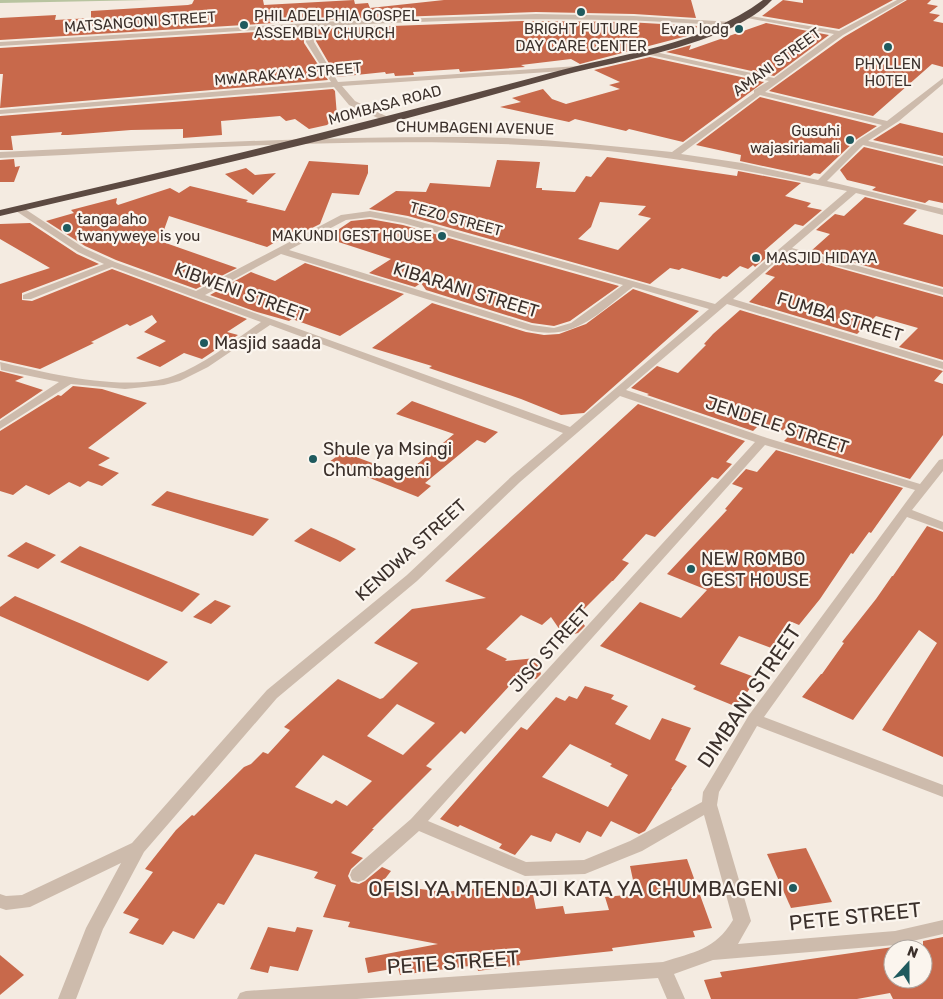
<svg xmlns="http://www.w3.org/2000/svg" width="943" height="999" viewBox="0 0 943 999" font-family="Rubik,sans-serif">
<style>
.green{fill:#b8c4a0}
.building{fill:#c8694b;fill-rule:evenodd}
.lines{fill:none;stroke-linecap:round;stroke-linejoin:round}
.minor{fill:#cdbbac;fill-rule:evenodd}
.highway{fill:#5c4a42;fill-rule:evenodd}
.poi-dot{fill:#1f5a5e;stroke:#fbf5ee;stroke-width:2}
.labels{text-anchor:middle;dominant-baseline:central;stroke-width:4.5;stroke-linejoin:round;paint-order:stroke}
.far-poi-label{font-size:15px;fill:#3b302b;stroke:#fbf5ee;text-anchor:start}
.far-street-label{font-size:15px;fill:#3b302b;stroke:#fbf5ee}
.street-label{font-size:18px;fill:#3b302b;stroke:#fbf5ee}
.poi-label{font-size:18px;fill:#3b302b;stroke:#fbf5ee;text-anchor:start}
.near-street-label{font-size:21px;fill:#3b302b;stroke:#fbf5ee}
.near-poi-label{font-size:21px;fill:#3b302b;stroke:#fbf5ee;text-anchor:end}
</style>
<rect width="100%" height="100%" fill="#f4ebe1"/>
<path class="green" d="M0 0H149L0 3Z"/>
<g class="building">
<path d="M194 0H263L264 5 354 0 355 4 368 3 370 8 444 0H691L696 18 634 14 536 12 340 19 0 40V18L56 15 55 20 91 18V11L188 5 192 4Z"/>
<path d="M783 0 803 3V0H893L839 29 762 16Z"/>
<path d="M907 0H931L927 4 938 6 929 13 940 15 933 21 943 23V67L932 64 873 116 769 91 844 37Z"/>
<path d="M522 21 627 22 697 26 694 33 687 36 580 64 571 59 521 65 525 67 460 72 459 69 413 72 414 75 395 76 394 73 386 74 385 72 337 77 316 41 314 29Z"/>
<path d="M766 23 829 35 774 76 666 52 691 45 689 50Z"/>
<path d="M303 29 304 43 328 80 0 108 3 74H0V48Z"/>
<path d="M650 57 764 82 683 142 629 129 626 131 575 119 569 122 500 107 521 102 512 98 543 89 552 99 566 104 620 89 609 85 620 82 594 70Z"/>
<path d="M333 89 335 91 337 116 327 125 309 129 295 119 286 121 280 116 221 121 222 135 183 138V129L131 130 68 135H61L62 132 11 136 13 150H0V116Z"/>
<path d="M760 97 877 126 857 139 820 174 814 173 810 176 740 161 741 155 696 145Z"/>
<path d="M900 123 943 133V156L873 140Z"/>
<path d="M864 147 943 166V203L929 200 925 203 872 190 876 187 847 180 840 170Z"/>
<path d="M607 157 737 176 738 171 801 183 785 196 811 203 807 207 822 210 803 226 795 224 764 251 772 253 755 267 753 265 748 269 740 266 727 277 723 276 720 279 682 268 679 270 670 268 650 284 408 216 369 209 396 191 426 192 430 183 490 187 497 160 540 162 536 188H542V190L575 192 586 176 591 177ZM600 202 646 206 638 215 651 218 618 250 578 239 591 227Z"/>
<path d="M14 159 15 167 20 166 14 182H0V160Z"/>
<path d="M309 161 368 165V173L359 195 332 193 320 224 300 234 292 232 267 247 169 216 160 241 237 268 196 289 116 260 85 246 46 221 74 213 71 210 117 198 116 203 118 205 170 188 179 193 190 186 248 200 246 202 285 211Z"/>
<path d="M246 168 255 175 276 173 253 195 225 174Z"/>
<path d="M865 197 917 210 903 224 943 235V287L811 251 830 234 816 230 835 214 844 216Z"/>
<path d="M370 219 403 225 619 286 570 321 554 326 532 323 426 290 421 283 415 287 369 273 391 259 326 238 351 221Z"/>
<path d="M30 223 77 254 99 264 22 293V300L32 301 112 269 247 319 227 332 238 335 202 359 184 353 160 367 136 358 166 341 144 332 157 322 152 315 130 326 127 324 91 342 94 343 40 369 0 360V284L50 268 0 239V224Z"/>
<path d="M785 256 801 261 803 258 943 297V360L899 347 918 328 876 316 857 334 749 302 775 277 765 274Z"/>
<path d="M305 263 358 280 404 294 340 336 292 319 289 321 257 312 210 295 251 272 275 281Z"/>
<path d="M633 289 699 311 584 413 561 415 521 399 429 368 432 366 372 348 432 303 526 332 544 335 559 334 586 324Z"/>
<path d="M740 310 943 371 934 381 943 384V435L910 479 784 441 792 433 760 424 753 431 647 395 649 394 631 388 657 366 678 373 706 345 704 344 713 334Z"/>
<path d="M0 371 24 377 15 381 43 390 0 419Z"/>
<path d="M73 386 102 389 147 403 88 448 110 458 98 465 119 473 102 486 88 481 80 487 69 482 49 495 26 485 13 495 0 491V431L58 395 61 396Z"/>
<path d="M412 401 498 432 485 443 477 440 425 483 431 486 418 497 329 462 343 452 404 475 454 434 396 414Z"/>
<path d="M638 404 745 441 726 462 732 464 718 479 712 477 655 537 646 534 622 560 629 563 613 581H612L583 610 575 613 585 626 578 633 567 636 562 633 551 617 542 625 521 615 486 649 507 659 505 661 536 658 541 674 536 679 514 681 465 734 461 731 426 766 432 769 372 829H374L351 853 363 858 351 869 348 876 351 882 359 884 365 881 382 867 391 871 381 884 444 892 491 887 489 889 531 885 536 909 563 906 565 914 609 910 605 897 636 894 630 866 687 859 712 928 693 931 695 937 612 948 613 951 519 961 520 965 478 971 477 965 400 975 398 968 368 973 365 958 438 944 348 927 350 922 323 917 336 885 314 878 318 872 255 854 224 905 218 903 194 939 173 931 163 945 129 933 139 919 123 913 153 872 145 869 176 830 192 815 194 816 244 767 251 764 263 752 268 754 290 730 284 727 338 679 380 699 383 698 418 663 374 643 412 609 486 598 445 581ZM397 704 435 723 403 755 367 736ZM323 755 372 781 347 806 336 800 332 804 295 787Z"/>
<path d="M776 450 903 488 871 533 869 532 853 554 851 553 820 599 799 625 792 622 774 649 739 636 720 664 757 678 737 707 693 689 696 686 600 646 640 602 681 618 707 590 667 574 727 510 725 509 743 488 732 484 746 469 757 472Z"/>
<path d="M167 491 195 499 269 519 253 536 151 505Z"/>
<path d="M927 526 943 532V757L882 730 937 643 919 630 853 720 802 697 821 674H822L844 643 842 642 876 599 892 576H893Z"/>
<path d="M311 528 336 539 356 549 340 562 294 541Z"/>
<path d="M26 542 56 555 38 569 7 556Z"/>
<path d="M80 546 171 582 200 594 182 612 60 562Z"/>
<path d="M15 596 84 625 168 662 148 681 0 616V607Z"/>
<path d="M215 600 231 606 211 624 193 617Z"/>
<path d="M585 686 614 695 611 699 628 706 615 724 650 740 662 718 691 728 675 760 687 766 671 789H672L645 831 639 834 611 821 601 837 587 831 580 843 556 833 551 842 531 835 515 855 499 848 502 844 460 825 458 827 440 819 521 727 527 730 556 697 565 701 569 696 577 699ZM570 744 612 764 610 766 628 775 608 807 542 777Z"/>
<path d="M806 848 832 902 791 908 767 854Z"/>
<path d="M268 927 295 932 297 927 313 930 298 971 270 966 268 973 250 969Z"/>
<path d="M943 937V999H893L890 993 857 999H711L704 980 722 977 720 972 893 947V979H923V941Z"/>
<path d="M0 955 24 975 0 995Z"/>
</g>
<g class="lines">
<g class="minor">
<path d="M897 0H905L843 35 765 92 887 121 943 78V84L899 121 868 141 943 158V164L863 145 827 181 943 209V215L856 193 792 248 943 289V295L787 252 733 299 943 362V369L727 304 626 390 767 438 920 484 939 460 943 459V471L912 510 943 522V530L907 517 764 717 943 785V797L757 726 719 792 717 805 751 921 738 944 895 931 943 920V934L895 945 713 960 674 974 685 999H667L658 978 357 999H237L240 993 246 991 663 962C694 952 715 950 733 920L704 815 642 851 585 874 525 876 419 831 364 880 358 882 352 880 350 875 352 870 411 819 755 442 620 396 520 482 417 581 277 698 144 852 103 929 76 999H58L86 928 121 863 30 907 6 910 0 908V894L6 896 22 895 132 843 267 690 407 575 512 476 563 433 270 325 208 367 180 381 164 385 125 389 71 384 0 429V421L59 382 1 370 0 362C47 373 126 393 173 376 205 364 233 341 261 322L112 267 31 299H23V295L104 264 78 252 16 211V207H22L84 248 115 262 196 291 341 215 370 211 407 218 715 304 847 191C761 173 674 156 586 149 391 133 195 149 0 158V152C159 145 317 136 476 137 542 138 607 146 672 152L754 93V90L769 81 646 54V50L774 78 834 34 747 18 745 17V15L839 31ZM760 95 882 125 858 140 818 180 742 163 681 154ZM370 217 403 223 623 285 571 323 554 328 532 325 289 250 346 220ZM281 254 527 330C575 342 598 313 633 287L709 309 570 427 205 295ZM765 445 915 490 749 715 703 792 702 802 630 841 584 860 526 862 428 821Z"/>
<path d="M536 14 634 16 732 22 736 24 732 26C592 15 452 19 312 27L314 42 338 82 578 66 582 68 578 70 342 86 355 101 390 118 391 120 387 122 349 105 334 87 0 114V110L331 82 306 42 305 27 0 46V42L340 21Z"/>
</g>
<path class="highway" d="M763 0H772C729 46 617 60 557 77 495 94 433 112 370 128 247 159 123 187 0 216V210C184 167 367 123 550 73 622 53 701 46 763 0Z"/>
</g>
<g class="poi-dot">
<circle cx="581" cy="12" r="5"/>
<circle cx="244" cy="25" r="5"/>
<circle cx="739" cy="29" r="5"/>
<circle cx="888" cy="47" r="5"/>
<circle cx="850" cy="140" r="5"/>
<circle cx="67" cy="228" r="5"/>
<circle cx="442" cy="236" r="5"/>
<circle cx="756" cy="258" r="5"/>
<circle cx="204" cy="343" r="5"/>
<circle cx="313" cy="459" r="5"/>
<circle cx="691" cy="569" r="5"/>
<circle cx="793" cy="888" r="5"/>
</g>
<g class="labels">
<g class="far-poi-label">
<text x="254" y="16">PHILADELPHIA GOSPEL<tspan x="254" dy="17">ASSEMBLY CHURCH</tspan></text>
<text x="581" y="29" text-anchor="middle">BRIGHT FUTURE<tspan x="581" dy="17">DAY CARE CENTER</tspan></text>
<text x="729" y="29" text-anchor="end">Evan lodg</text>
<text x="888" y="64" text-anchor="middle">PHYLLEN<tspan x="888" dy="17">HOTEL</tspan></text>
<text x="840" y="131" text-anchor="end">Gusuhi<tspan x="840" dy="17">wajasiriamali</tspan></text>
<text x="77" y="219">tanga aho<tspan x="77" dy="17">twanyweye is you</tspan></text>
<text x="432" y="236" text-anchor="end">MAKUNDI GEST HOUSE</text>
<text x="766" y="258">MASJID HIDAYA</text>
</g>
<g class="far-street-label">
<text transform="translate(140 22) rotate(-4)">MATSANGONI STREET</text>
<text transform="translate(777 62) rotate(-36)">AMANI STREET</text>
<text transform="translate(288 74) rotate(-5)">MWARAKAYA STREET</text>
<text transform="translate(385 105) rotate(-15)">MOMBASA ROAD</text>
<text transform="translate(475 128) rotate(1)">CHUMBAGENI AVENUE</text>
<text transform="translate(456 219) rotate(15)">TEZO STREET</text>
</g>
<g class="street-label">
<text transform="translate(466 290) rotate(17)">KIBARANI STREET</text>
<text transform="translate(241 292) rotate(20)">KIBWENI STREET</text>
<text transform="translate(840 317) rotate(17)">FUMBA STREET</text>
<text transform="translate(777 425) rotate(18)">JENDELE STREET</text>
<text transform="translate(411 550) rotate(-42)">KENDWA STREET</text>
<text transform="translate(550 649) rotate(-48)">JISO STREET</text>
</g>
<g class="poi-label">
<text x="214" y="343">Masjid saada</text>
<text x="323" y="449">Shule ya Msingi<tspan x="323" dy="21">Chumbageni</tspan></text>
<text x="701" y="559">NEW ROMBO<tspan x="701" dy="21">GEST HOUSE</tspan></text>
</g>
<g class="near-street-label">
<text transform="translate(749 696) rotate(-56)">DIMBANI STREET</text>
<text transform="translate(855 916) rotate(-6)">PETE STREET</text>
<text transform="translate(453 962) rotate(-4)">PETE STREET</text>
</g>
<g class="near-poi-label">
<text x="783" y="888">OFISI YA MTENDAJI KATA YA CHUMBAGENI</text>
</g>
</g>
<g transform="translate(908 964) rotate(21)"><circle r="24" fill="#fbf5ee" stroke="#aea6a0"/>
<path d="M0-4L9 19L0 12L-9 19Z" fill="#1f5a5e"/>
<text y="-8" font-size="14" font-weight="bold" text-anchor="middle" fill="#3b302b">N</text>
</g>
</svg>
